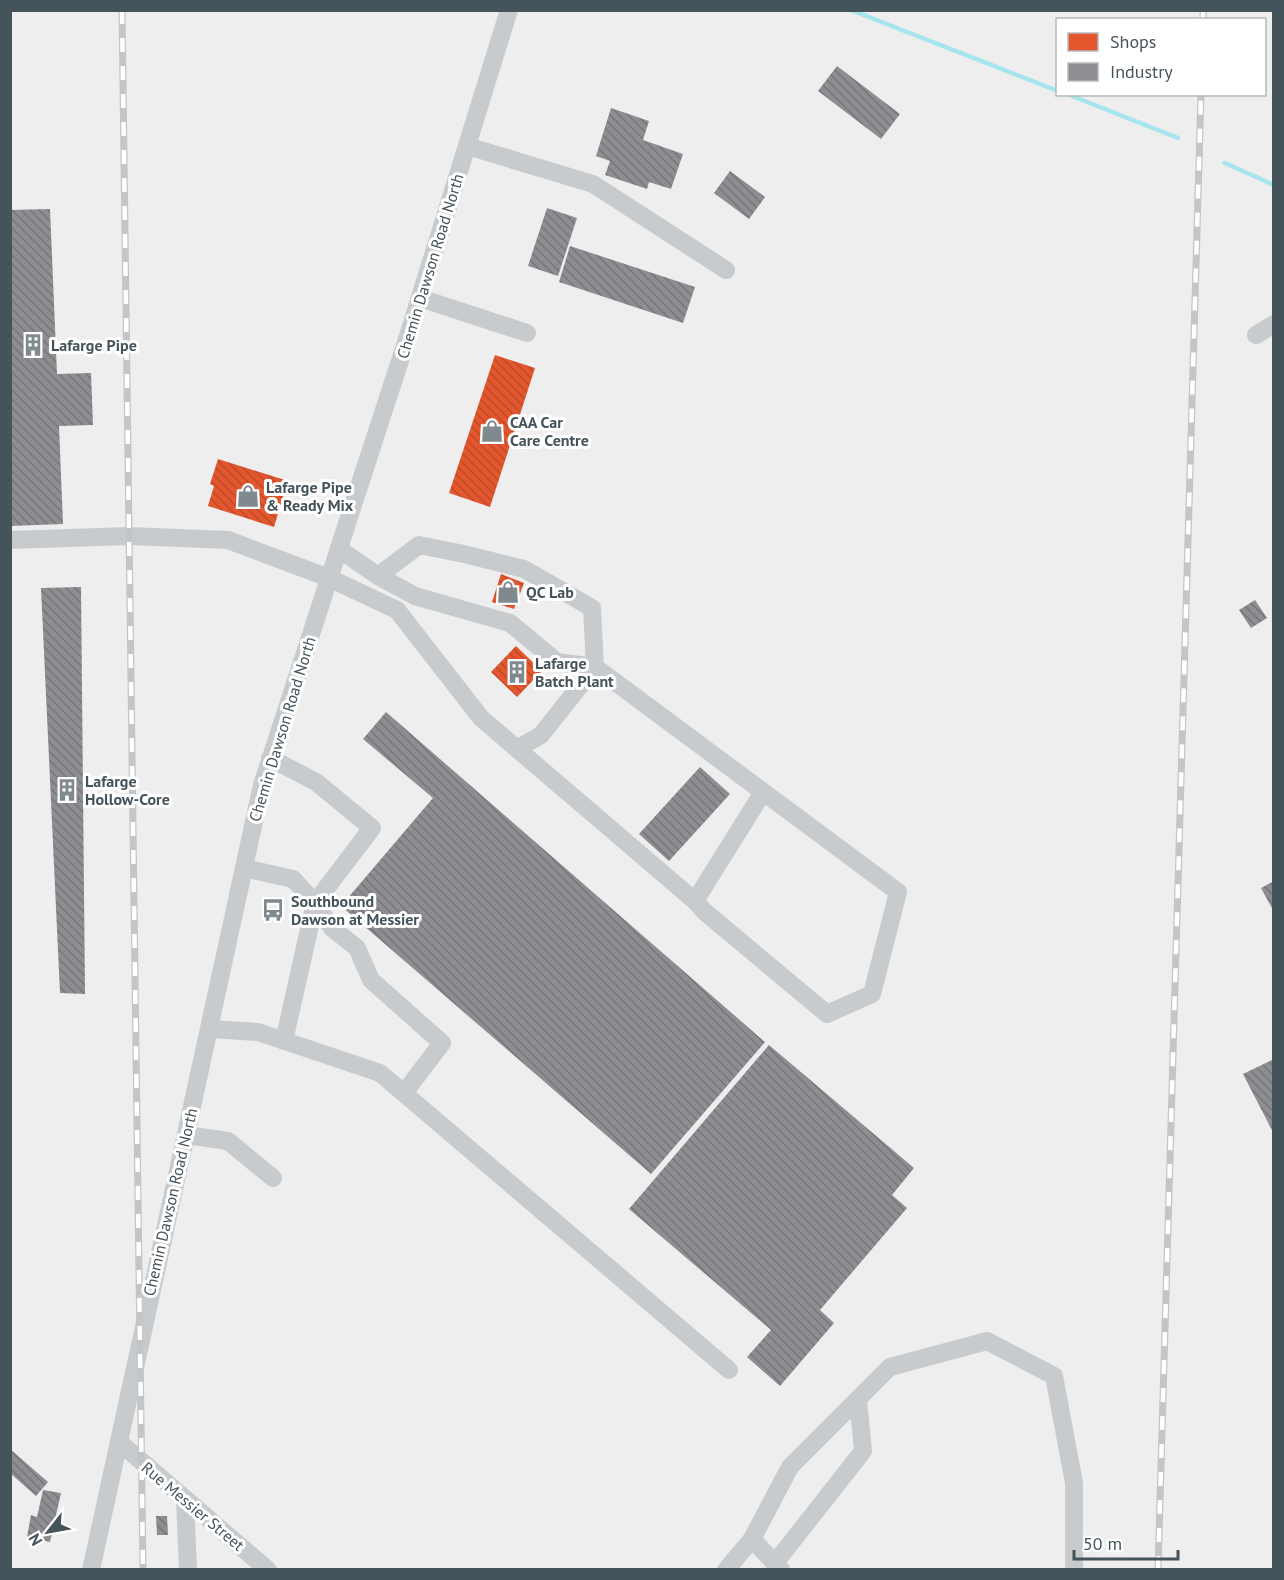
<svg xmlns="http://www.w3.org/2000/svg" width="1284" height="1580" viewBox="0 0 1284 1580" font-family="'PT Sans',sans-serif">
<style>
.shops{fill:url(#shops-back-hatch)}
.industry{fill:url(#industry-back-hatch)}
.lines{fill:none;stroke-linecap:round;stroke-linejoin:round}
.stream{stroke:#a6e4ee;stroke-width:4.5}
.minor{stroke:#c8cbcd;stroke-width:18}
.rail-casing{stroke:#c4c5c7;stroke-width:7}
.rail{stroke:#fff;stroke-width:4.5;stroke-dasharray:14;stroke-linecap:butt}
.labels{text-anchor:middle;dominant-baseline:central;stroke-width:6;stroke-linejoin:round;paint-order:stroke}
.street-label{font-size:16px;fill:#45535b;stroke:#fff}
.poi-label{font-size:16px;font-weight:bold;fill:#45535b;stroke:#fff;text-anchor:start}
</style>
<defs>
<pattern id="shops-back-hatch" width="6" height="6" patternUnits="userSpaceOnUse" patternTransform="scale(1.5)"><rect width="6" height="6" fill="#e4572e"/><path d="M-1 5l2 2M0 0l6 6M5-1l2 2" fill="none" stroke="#bb4b2a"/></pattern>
<pattern id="industry-back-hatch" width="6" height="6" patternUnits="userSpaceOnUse" patternTransform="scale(1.5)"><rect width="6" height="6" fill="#8d8d92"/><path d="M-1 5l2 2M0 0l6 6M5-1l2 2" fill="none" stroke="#75767a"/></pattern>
</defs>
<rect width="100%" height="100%" fill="#efeeee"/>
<g class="shops">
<path d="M495 355 535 368 490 507 449 493Z"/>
<path d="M218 459 288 481 274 527 208 506 214 486 210 484Z"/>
<path d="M501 574 524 583 514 609 492 602Z"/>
<path d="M516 646 542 671 517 697 491 672Z"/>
</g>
<g class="industry">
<path d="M837 66 900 114 881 139 818 91Z"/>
<path d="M611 108 649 121 643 140 683 154 671 189 649 182 647 189 605 175 610 161 596 156Z"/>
<path d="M730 171 765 197 749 219 714 193Z"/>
<path d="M547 208 577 218 558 276 528 266Z"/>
<path d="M50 209 57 374 91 373 93 425 59 426 63 524 10 526V210Z"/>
<path d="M570 246 695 287 683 323 559 282Z"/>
<path d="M81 587 85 994 60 993 41 588Z"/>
<path d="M1255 600 1267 618 1251 628 1239 610Z"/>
<path d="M386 712 765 1042 651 1174 341 906 433 798 363 739Z"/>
<path d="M700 767 730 794 669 861 639 834Z"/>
<path d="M1274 881V912L1261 888Z"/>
<path d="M769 1045 914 1168 892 1195 907 1208 820 1310 834 1323 780 1386 747 1357 771 1330 629 1209Z"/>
<path d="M1274 1059V1134L1243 1074Z"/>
<path d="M10 1449 48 1482 36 1496 10 1473Z"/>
<path d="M43 1490 61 1493 50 1542 27 1537 31 1515 37 1517Z"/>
<path d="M156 1516H167L168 1535H157Z"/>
</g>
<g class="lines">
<g class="stream">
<path d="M851 10 1058 91"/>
<path d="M1067 94 1178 138"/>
<path d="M1225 163 1274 185"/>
</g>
<g class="minor">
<path d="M467 146 593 184 726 270"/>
<path d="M420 298 527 333"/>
<path d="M1256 335 1274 324"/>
<path d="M10 540 129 536 228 540 329 578 397 610 481 718 695 901 705 912 827 1014 872 994 898 892 595 667 557 662 510 623 415 596 378 576 339 549"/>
<path d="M378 576 419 545 464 554 524 569 592 608 595 667 541 735 517 749"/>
<path d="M270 758 316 782 372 828 315 903 284 1041"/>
<path d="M244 868 293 879 315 903 332 928 357 948 371 980 442 1043 404 1093"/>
<path d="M695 901 763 792"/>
<path d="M210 1029 258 1032 380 1073 729 1370"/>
<path d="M186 1135 228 1141 273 1178"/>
<path d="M119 1442 268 1570"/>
<path d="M185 1499 188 1570"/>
<path d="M752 1539 790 1467 890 1367 987 1341 1054 1376 1074 1483V1570"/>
<path d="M775 1563 863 1451 858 1399"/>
<path d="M91 1570 262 785 408 336 509 10"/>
<path d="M726 1570 752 1539 781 1570"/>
</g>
<g class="rail-casing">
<g id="rail">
<path d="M122 10 143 1570"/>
<path d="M1203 20V10"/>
<path d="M1158 1570 1201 94"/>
</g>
</g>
<use href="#rail" class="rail"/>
</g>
<defs>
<g id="building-bare" transform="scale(1.8)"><path d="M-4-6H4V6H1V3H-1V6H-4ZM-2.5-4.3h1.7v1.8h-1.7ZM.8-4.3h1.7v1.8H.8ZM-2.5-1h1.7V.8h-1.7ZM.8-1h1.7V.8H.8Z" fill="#80898e" stroke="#fff" stroke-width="2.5" paint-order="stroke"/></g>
<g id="shop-bare" transform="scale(1.8)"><path d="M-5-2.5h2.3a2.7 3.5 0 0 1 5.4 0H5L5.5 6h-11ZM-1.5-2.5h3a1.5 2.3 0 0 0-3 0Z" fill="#80898e" stroke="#fff" stroke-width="2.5" paint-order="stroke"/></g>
<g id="bus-bare" transform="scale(1.8)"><path d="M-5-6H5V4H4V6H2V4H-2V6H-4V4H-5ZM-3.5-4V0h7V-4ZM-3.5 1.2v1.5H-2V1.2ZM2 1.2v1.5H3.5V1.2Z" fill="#80898e" stroke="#fff" stroke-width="2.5" paint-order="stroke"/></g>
</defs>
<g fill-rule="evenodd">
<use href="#building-bare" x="33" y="345"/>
<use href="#shop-bare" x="492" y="431"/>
<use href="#shop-bare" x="248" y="496"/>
<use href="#shop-bare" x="508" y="592"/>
<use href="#building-bare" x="517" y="672"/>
<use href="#building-bare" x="67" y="790"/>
<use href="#bus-bare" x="273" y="910"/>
</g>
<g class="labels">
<g class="street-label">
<text transform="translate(430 266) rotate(-73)">Chemin Dawson Road North</text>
<text transform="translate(282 729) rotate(-73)">Chemin Dawson Road North</text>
<text transform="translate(170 1202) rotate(-77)">Chemin Dawson Road North</text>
<text transform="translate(193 1506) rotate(40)">Rue Messier Street</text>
</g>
<g class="poi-label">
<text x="51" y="345">Lafarge Pipe</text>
<text x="510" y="422">CAA Car<tspan x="510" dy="18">Care Centre</tspan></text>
<text x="266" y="487">Lafarge Pipe<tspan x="266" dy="18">&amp; Ready Mix</tspan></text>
<text x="526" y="592">QC Lab</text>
<text x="535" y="663">Lafarge<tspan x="535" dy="18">Batch Plant</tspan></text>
<text x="85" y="781">Lafarge<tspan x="85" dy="18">Hollow-Core</tspan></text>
<text x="291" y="901">Southbound<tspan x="291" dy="18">Dawson at Messier</tspan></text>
</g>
</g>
<rect width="1284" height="1580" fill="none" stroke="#45535b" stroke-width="24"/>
<rect x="1056" y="18" width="210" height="78" fill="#ffffff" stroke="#b5babd" stroke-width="1.5"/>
<rect x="1068" y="33" width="30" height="18" fill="#e4572e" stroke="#b5babd" stroke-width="1.5"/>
<text x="1110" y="48" font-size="18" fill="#45535b">Shops</text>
<rect x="1068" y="63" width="30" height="18" fill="#8d8d92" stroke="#b5babd" stroke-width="1.5"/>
<text x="1110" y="78" font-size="18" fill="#45535b">Industry</text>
<g transform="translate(48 1532) rotate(239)" stroke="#ffffff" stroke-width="4.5" paint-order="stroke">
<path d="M0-4.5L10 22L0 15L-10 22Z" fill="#45535b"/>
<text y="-9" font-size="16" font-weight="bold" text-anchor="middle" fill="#45535b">N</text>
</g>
<path d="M1074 1550v9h104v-9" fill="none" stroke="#45535b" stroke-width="3"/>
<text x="1083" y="1550" font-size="18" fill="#45535b" stroke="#ffffff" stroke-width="4.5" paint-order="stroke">50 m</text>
</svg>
